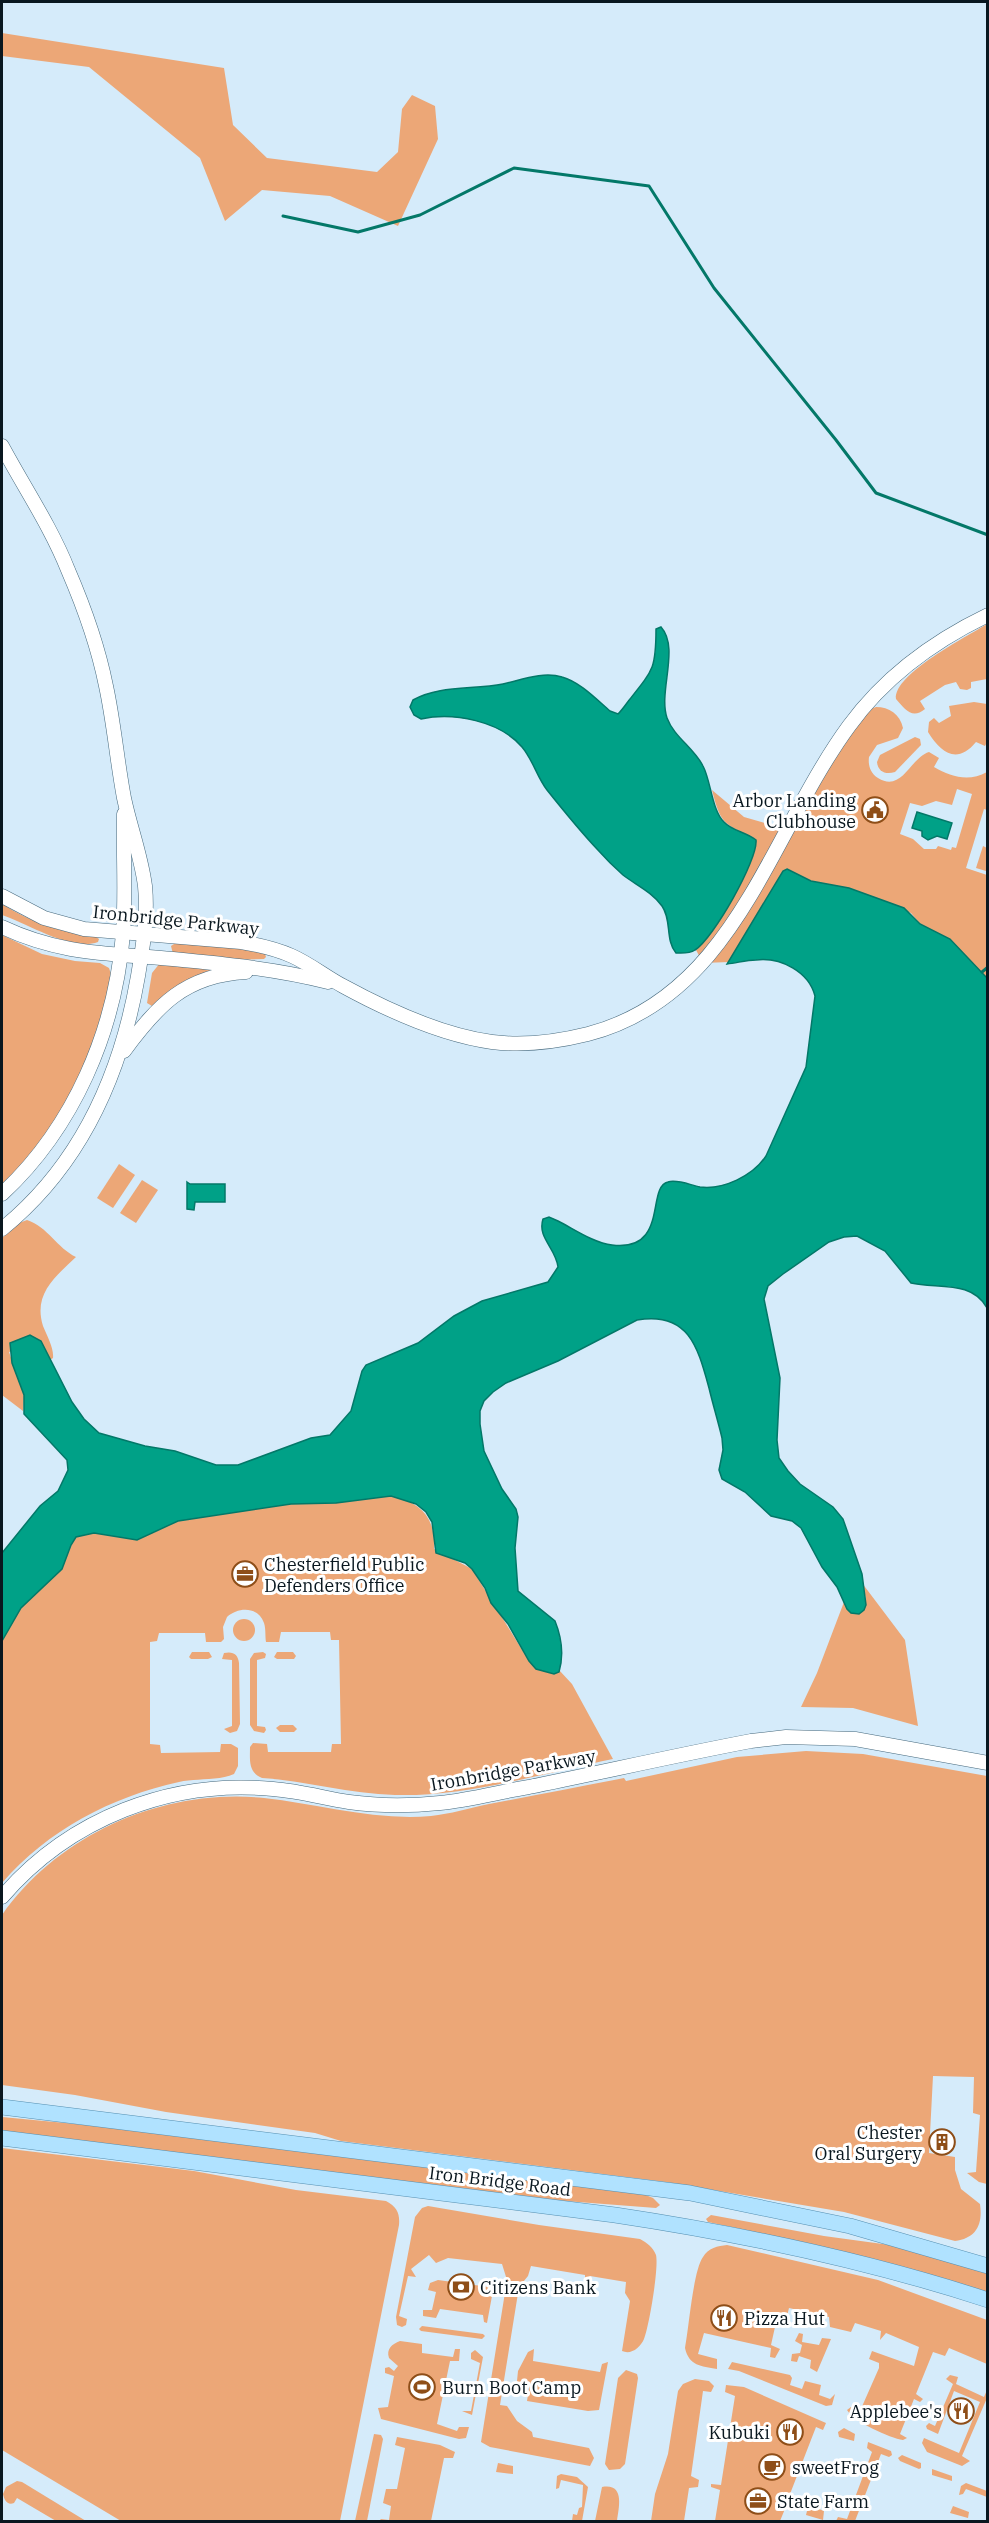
<svg xmlns="http://www.w3.org/2000/svg" width="989" height="2523" viewBox="0 0 989 2523" font-family="'IBM Plex Serif',serif">
<style>
.green{fill:#eca777;fill-rule:evenodd}
.water{fill:#00a187;stroke:#037868;stroke-width:1.5}
.lines{fill:none;stroke-linecap:round;stroke-linejoin:round}
.stream{stroke:#037868;stroke-width:3}
.secondary-casing{stroke:#46697d;stroke-width:15}
.primary-casing{stroke:#548fb1;stroke-width:16}
.secondary{stroke:#fff;stroke-width:14}
.primary{stroke:#b0e2ff;stroke-width:15}
.labels{text-anchor:middle;dominant-baseline:central;stroke-width:6;stroke-linejoin:round;paint-order:stroke}
.poi-label{font-size:18px;fill:#09171f;stroke:#fff;text-anchor:start}
.street-label{font-size:18px;fill:#09171f;stroke:#fff}
</style>
<rect width="100%" height="100%" fill="#d5ebfa"/>
<g class="green">
<path d="M2 33 224 68 233 125 267 158 377 172 398 152 402 109 412 95 435 106 438 139 398 226 330 196 262 190 225 221 200 158 89 67 2 56Z"/>
<path d="M987 624V679L971 682V688L967 690 960 689 956 682 945 685 920 701 925 709C912 720 905 709 896 699 893 674 968 636 987 624Z"/>
<path d="M974 702 987 704V742L985 746 976 742C957 765 941 753 928 732L929 722 934 718 939 723 951 716 949 706Z"/>
<path d="M876 707C889 707 900 714 903 728L898 738 877 745 869 757C868 765 870 773 878 778 902 793 910 758 929 752L939 758 934 767C951 777 969 782 987 772V810L984 809 966 868 987 875V978L950 939 920 924 911 913 848 888 811 881 787 869 783 871 729 962 703 963 696 950 704 940 752 837C722 824 720 821 712 790L744 817 792 831 848 735 871 709ZM957 789 972 794 956 848 952 847 951 850 938 846 936 849H924L913 839 900 834 910 803 922 806 936 801 952 805Z"/>
<path d="M915 737 920 739 921 745 895 772C886 775 878 772 877 762L880 755Z"/>
<path d="M983 846 987 848 986 871 976 868Z"/>
<path d="M2 904C31 922 61 933 95 936L99 939 98 942C71 952 27 923 2 915Z"/>
<path d="M2 935 42 954 75 961 100 963 109 968 111 974 103 1020 70 1098 44 1137 22 1165 2 1185Z"/>
<path d="M177 942 237 947 265 954 266 957 264 959 233 960 173 954 171 946Z"/>
<path d="M160 963 209 965 210 971 183 982 152 1006 147 1003 152 973Z"/>
<path d="M119 1164 135 1175 113 1208 97 1198Z"/>
<path d="M142 1180 158 1190 136 1223 120 1213Z"/>
<path d="M27 1220C48 1227 57 1248 76 1257 55 1277 33 1294 43 1326 47 1336 54 1348 53 1358L50 1360 41 1341 9 1352 24 1395 23 1411 2 1395V1238L19 1223Z"/>
<path d="M391 1496C421 1502 436 1518 434 1549L472 1569 529 1661 559 1672V1670L572 1684 613 1759C545 1773 465 1797 395 1795 350 1794 307 1781 262 1778 248 1772 250 1760 250 1747L253 1743 267 1744 268 1752H331L332 1744H341L339 1640H331L330 1632H281L279 1642H266C265 1636 266 1629 264 1623 258 1606 238 1607 227 1617L223 1627 224 1639 221 1642H206L205 1633H159L157 1641 150 1642V1744L160 1745 161 1753 220 1752 221 1744H231L238 1748V1766L234 1774C218 1781 196 1778 179 1782 111 1797 48 1830 2 1883V1641L21 1608 62 1569 71 1545 76 1537 94 1533 137 1540 178 1521 291 1504 336 1503Z"/>
<path d="M862 1583 905 1640 918 1726 853 1708 801 1707 817 1673 844 1602 847 1609 859 1614C870 1606 865 1594 862 1583Z"/>
<circle cx="244" cy="1630" r="11"/>
<path d="M192 1652H209L212 1657 208 1659H191L189 1657Z"/>
<path d="M263 1652 266 1654 265 1658 257 1660V1726L265 1727 266 1730 264 1733 254 1731 250 1725V1659L254 1653Z"/>
<path d="M277 1652H293L296 1656 294 1659H277L274 1657Z"/>
<path d="M224 1653C233 1651 238 1654 239 1663L240 1724 237 1731 230 1733 224 1729 232 1726V1660L222 1659Z"/>
<path d="M280 1725H293L297 1729 294 1732H280L276 1728Z"/>
<path d="M806 1751 863 1754 987 1776V2184L979 2182 967 2173 976 2172 980 2115 973 2113 974 2077 933 2076 929 2153 955 2157V2170L961 2189 980 2204C983 2225 976 2238 955 2241L844 2212 666 2182 341 2141 315 2133 166 2112 75 2095 2 2085V1915C60 1833 164 1788 264 1798 319 1804 375 1821 431 1816 450 1814 470 1808 489 1804 531 1796 573 1788 614 1780L624 1778 626 1781 737 1757Z"/>
<path d="M2 2117 118 2128 641 2193 653 2198 660 2205 656 2208 552 2200 2 2131Z"/>
<path d="M2 2148 194 2171 296 2190 386 2201C397 2207 400 2213 399 2225L340 2521H121L2 2450Z"/>
<path d="M428 2206 539 2225 640 2239C647 2243 653 2247 656 2255 659 2267 649 2327 644 2339 640 2348 631 2355 622 2351L630 2301 625 2293 626 2282 590 2276 588 2284 585 2285V2275L531 2266 528 2276 519 2287 500 2405 507 2406 517 2421 532 2432 533 2437 589 2448 594 2458 590 2466 490 2447 481 2442 507 2280 502 2264 448 2258 436 2263 429 2255 411 2269 416 2277 408 2276 399 2316 407 2319 406 2325 402 2327 397 2325 396 2317 415 2217 422 2208Z"/>
<path d="M711 2215 824 2236 890 2245 987 2272V2293C895 2264 803 2242 708 2222L706 2219Z"/>
<path d="M727 2245 878 2280 987 2320V2364L949 2348 945 2356 933 2352 916 2394 923 2399 920 2402 914 2399 900 2434 907 2438 903 2440C890 2438 854 2422 847 2410L851 2407 860 2411 879 2368V2363L869 2359 872 2351 914 2366 919 2347 886 2333 880 2340 881 2331 855 2323 851 2332 830 2327 829 2317 789 2308 786 2320 777 2318 771 2345 780 2349 775 2358 770 2357 771 2348 704 2333 698 2354 717 2359V2369C701 2366 689 2366 685 2348 689 2328 693 2271 703 2257 708 2248 718 2246 727 2245Z"/>
<path d="M438 2280 489 2287 492 2296 487 2323 484 2322 483 2315 440 2309 436 2318 423 2316V2310H432L436 2292 428 2290 430 2283Z"/>
<path d="M422 2326 483 2334 485 2336 482 2339 421 2331 419 2329Z"/>
<path d="M799 2333 803 2334 802 2342 819 2345 822 2338 831 2339 817 2372 810 2368 811 2360 799 2356 797 2362 791 2361 792 2354 800 2353 802 2345 795 2341Z"/>
<path d="M400 2341 422 2344V2353L453 2357 455 2349H460L459 2361H450L437 2424 457 2431 459 2427H469L466 2438 459 2439 381 2419 378 2408 388 2407 394 2376 385 2373V2368L389 2367 394 2371 398 2366 389 2358C386 2349 392 2344 400 2341Z"/>
<path d="M534 2349 533 2361 600 2372 602 2364 608 2362 599 2410 588 2411 527 2401 530 2382H527L525 2393 516 2391 518 2371 528 2352Z"/>
<path d="M475 2350 483 2357 472 2415 462 2411H471L480 2363 471 2359V2353Z"/>
<path d="M732 2362 790 2375 792 2378 790 2385 802 2389 805 2381 821 2385 819 2395 830 2399 835 2394 832 2405 826 2406 739 2371 728 2369Z"/>
<path d="M626 2370 637 2374 638 2378 625 2464 620 2469 609 2470 605 2464 618 2378Z"/>
<path d="M950 2375 958 2377 956 2384 984 2397 987 2390V2398L962 2456 970 2461 962 2466 927 2452 922 2443 924 2438 959 2453 980 2402 954 2391 938 2434 927 2429 926 2426 929 2423 935 2426 953 2384 946 2379Z"/>
<path d="M695 2379 709 2381 714 2386 711 2392 703 2391 691 2476 699 2480 698 2487 689 2488 684 2521H651L655 2494 668 2454 678 2391 683 2384Z"/>
<path d="M726 2385 744 2387 826 2423 823 2430 816 2427 790 2494 798 2498 796 2506 787 2504 780 2521H715L720 2490 711 2487V2484L721 2485 735 2396 725 2392Z"/>
<path d="M844 2428 855 2434 854 2441 839 2437 838 2432Z"/>
<path d="M374 2434 381 2435 383 2439 367 2521H355Z"/>
<path d="M397 2437 440 2445 455 2452 453 2458H444L431 2521H379L381 2519 389 2520 391 2506 383 2503 386 2489H397L405 2448 395 2445Z"/>
<path d="M868 2442 891 2451 892 2455 889 2457 881 2454 855 2521H836L838 2517 847 2519 872 2452 867 2448Z"/>
<path d="M902 2455 921 2463V2468L919 2469 900 2461 898 2458Z"/>
<path d="M498 2463 513 2466V2474L496 2472Z"/>
<path d="M932 2469 952 2476V2481L932 2475Z"/>
<path d="M561 2474 577 2477 588 2487 582 2521H572L573 2514 577 2515 579 2508 582 2507 583 2485 561 2480 559 2488 556 2489 557 2476Z"/>
<path d="M17 2481 22 2482 86 2521H56L17 2498 14 2503C7 2506 4 2499 3 2494L6 2487Z"/>
<path d="M966 2483 987 2491V2497L966 2489 963 2494 959 2495 961 2486Z"/>
<path d="M602 2487C625 2483 619 2507 617 2521H595Z"/>
<path d="M811 2506 824 2511 823 2520 806 2515 808 2507Z"/>
<path d="M953 2506 969 2512 968 2518 950 2513Z"/>
</g>
<g class="water">
<path d="M661 627C680 648 658 692 667 718 674 737 694 748 703 766 711 781 712 811 724 822 732 831 746 832 756 840 758 860 713 939 695 950 689 954 682 953 676 953 665 940 672 920 662 906 652 892 636 885 623 875 614 867 605 858 597 849 580 831 563 810 547 790 537 777 533 760 522 747 500 721 454 712 421 719L414 715 410 707 413 700C439 685 473 690 503 684 521 680 543 671 562 677 580 682 596 699 610 711L618 714C623 709 626 704 630 699 654 669 656 667 656 629Z"/>
<path d="M917 812 952 823 947 839 937 836 928 840 922 836V831L912 828Z"/>
<path d="M787 869 811 881 849 888 904 908 920 924 950 939 987 978V1308C972 1280 937 1289 911 1283L885 1251 857 1236 844 1237 829 1242 783 1274 768 1286 764 1299 780 1378 777 1440 779 1458 788 1471 800 1484 833 1507 843 1519 862 1574 866 1605 864 1610 859 1614 851 1613 847 1609 837 1587 822 1567 801 1528 792 1521 771 1516 745 1492 722 1479 719 1470 723 1450 722 1438C718 1421 713 1405 709 1388 698 1348 689 1311 637 1320L558 1361 506 1383 493 1392 484 1401 480 1411V1424L484 1451 502 1489 516 1509 518 1517 515 1548 518 1591 555 1621C561 1636 564 1655 559 1672L554 1674 536 1669 529 1661 508 1624 491 1603 485 1588 472 1569 465 1563 436 1553 432 1522 426 1512 416 1504 391 1496 336 1503 291 1504 178 1521 137 1540 94 1533 76 1537 71 1545 62 1569 21 1608 2 1641V1553L40 1506 58 1491 68 1470 67 1460 24 1414V1395L12 1363 10 1343 30 1335 41 1341 72 1402 84 1419 99 1433 145 1446 175 1451 216 1465H238L311 1438 330 1435 351 1411 362 1371 366 1365 418 1343 454 1316 482 1301 548 1282 558 1267C556 1248 537 1238 543 1219L549 1217 558 1221C574 1229 594 1243 612 1245 669 1252 646 1187 668 1182 677 1179 690 1185 700 1187 723 1190 753 1176 766 1156L806 1067 815 996C809 972 781 957 756 960 746 960 737 963 727 964L783 871Z"/>
<path d="M187 1182 190 1184H225V1202H195L194 1210 187 1209Z"/>
</g>
<g class="lines">
<g class="stream">
<path d="M283 216 358 232 420 215 514 168 649 186 714 288 836 440 876 493 988 535"/>
<path d="M982 972 988 967"/>
</g>
<g class="secondary-casing">
<g id="secondary">
<path d="M2 446C24 487 51 527 68 570 84 607 98 646 106 686 114 723 117 761 124 798 130 827 141 855 145 886 148 916 143 946 138 976 121 1074 81 1165 2 1229"/>
<path d="M2 896 44 918 84 929 241 942C259 945 276 949 292 956 310 964 326 977 343 986 387 1010 441 1035 492 1042 524 1046 556 1042 588 1034 735 996 769 835 849 726 884 678 934 641 988 615"/>
<path d="M2 927C61 955 109 953 173 959 225 964 276 969 328 982"/>
<path d="M124 1051C157 1006 185 975 246 972"/>
<path d="M2 1194C74 1127 115 1031 123 934 126 894 123 854 124 814"/>
<path d="M2 1897C69 1819 170 1779 273 1789 299 1791 324 1798 349 1802 378 1806 410 1806 440 1803 470 1800 499 1792 529 1787 603 1772 677 1755 751 1741L786 1737 855 1739 988 1763"/>
</g>
</g>
<g class="primary-casing">
<g id="primary">
<path d="M2 2107 690 2193 850 2226 988 2266"/>
<path d="M2 2138 615 2215C741 2234 866 2260 988 2300"/>
</g>
</g>
<use href="#secondary" class="secondary"/>
<use href="#primary" class="primary"/>
</g>
<defs>
<g id="civic-ring" transform="scale(1.35)"><circle r="9.5" fill="#fff" stroke="#8e4e18" stroke-width="1.5"/><path d="M-.6-6.5H3V-4.5H.6V-3L4-1V1h2V6H-6V1h2V-1L-.6-3ZM-1.2 2.5V6h2.4V2.5Z" fill="#8e4e18"/></g>
<g id="office-ring" transform="scale(1.35)"><circle r="9.5" fill="#fff" stroke="#8e4e18" stroke-width="1.5"/><path d="M-6-3h4V-5.5h4V-3h4V5H-6ZM-1-4.5V-3h2v-1.5ZM-6 0V1H6V0Z" fill="#8e4e18"/></g>
<g id="building-ring" transform="scale(1.35)"><circle r="9.5" fill="#fff" stroke="#8e4e18" stroke-width="1.5"/><path d="M-4-6H4V6H1V3H-1V6H-4ZM-2.5-4.3h1.7v1.8h-1.7ZM.8-4.3h1.7v1.8H.8ZM-2.5-1h1.7V.8h-1.7ZM.8-1h1.7V.8H.8Z" fill="#8e4e18"/></g>
<g id="bank-ring" transform="scale(1.35)"><circle r="9.5" fill="#fff" stroke="#8e4e18" stroke-width="1.5"/><path d="M-6-4H6V4H-6ZM0-2.3a2.3 2.3 0 1 0 0 4.6a2.3 2.3 0 1 0 0-4.6Z" fill="#8e4e18"/></g>
<g id="restaurant-ring" transform="scale(1.35)"><circle r="9.5" fill="#fff" stroke="#8e4e18" stroke-width="1.5"/><path d="M-5-6h1v4h1v-4h1v4h1v-4h1v5L-1.5 .5V6h-2V.5L-5-1ZM5-6V6H3V1.5H1.5Q1.5-4 5-6Z" fill="#8e4e18"/></g>
<g id="stadium-ring" transform="scale(1.35)"><circle r="9.5" fill="#fff" stroke="#8e4e18" stroke-width="1.5"/><path d="M0-5a6.5 5 0 1 0 0 10a6.5 5 0 1 0 0-10ZM-3.5-1.8h7v3.6h-7Z" fill="#8e4e18"/></g>
<g id="cafe-ring" transform="scale(1.35)"><circle r="9.5" fill="#fff" stroke="#8e4e18" stroke-width="1.5"/><path d="M-5.5-4.5H6V0H3Q3 3.5 0 3.5H-2.5Q-5.5 3.5-5.5 0ZM3-3.2v2h1.7v-2ZM-6 4.5H4V6H-6Z" fill="#8e4e18"/></g>
</defs>
<g fill-rule="evenodd">
<use href="#civic-ring" x="875" y="810"/>
<use href="#office-ring" x="245" y="1574"/>
<use href="#building-ring" x="942" y="2142"/>
<use href="#bank-ring" x="461" y="2287"/>
<use href="#restaurant-ring" x="724" y="2318"/>
<use href="#stadium-ring" x="422" y="2387"/>
<use href="#restaurant-ring" x="961" y="2411"/>
<use href="#restaurant-ring" x="790" y="2432"/>
<use href="#cafe-ring" x="772" y="2467"/>
<use href="#office-ring" x="758" y="2501"/>
</g>
<g class="labels">
<g class="poi-label">
<text x="856" y="800" text-anchor="end">Arbor Landing<tspan x="856" dy="21">Clubhouse</tspan></text>
<text x="264" y="1564">Chesterfield Public<tspan x="264" dy="21">Defenders Office</tspan></text>
<text x="922" y="2132" text-anchor="end">Chester<tspan x="922" dy="21">Oral Surgery</tspan></text>
<text x="480" y="2287">Citizens Bank</text>
<text x="744" y="2318">Pizza Hut</text>
<text x="442" y="2387">Burn Boot Camp</text>
<text x="942" y="2411" text-anchor="end">Applebee's</text>
<text x="770" y="2432" text-anchor="end">Kubuki</text>
<text x="792" y="2467">sweetFrog</text>
<text x="777" y="2501">State Farm</text>
</g>
<g class="street-label">
<text transform="translate(176 920) rotate(6)">Ironbridge Parkway</text>
<text transform="translate(513 1770) rotate(-10)">Ironbridge Parkway</text>
<text transform="translate(500 2181) rotate(7)">Iron Bridge Road</text>
</g>
</g>
<rect width="989" height="2523" fill="none" stroke="#09171f" stroke-width="6"/>
</svg>
